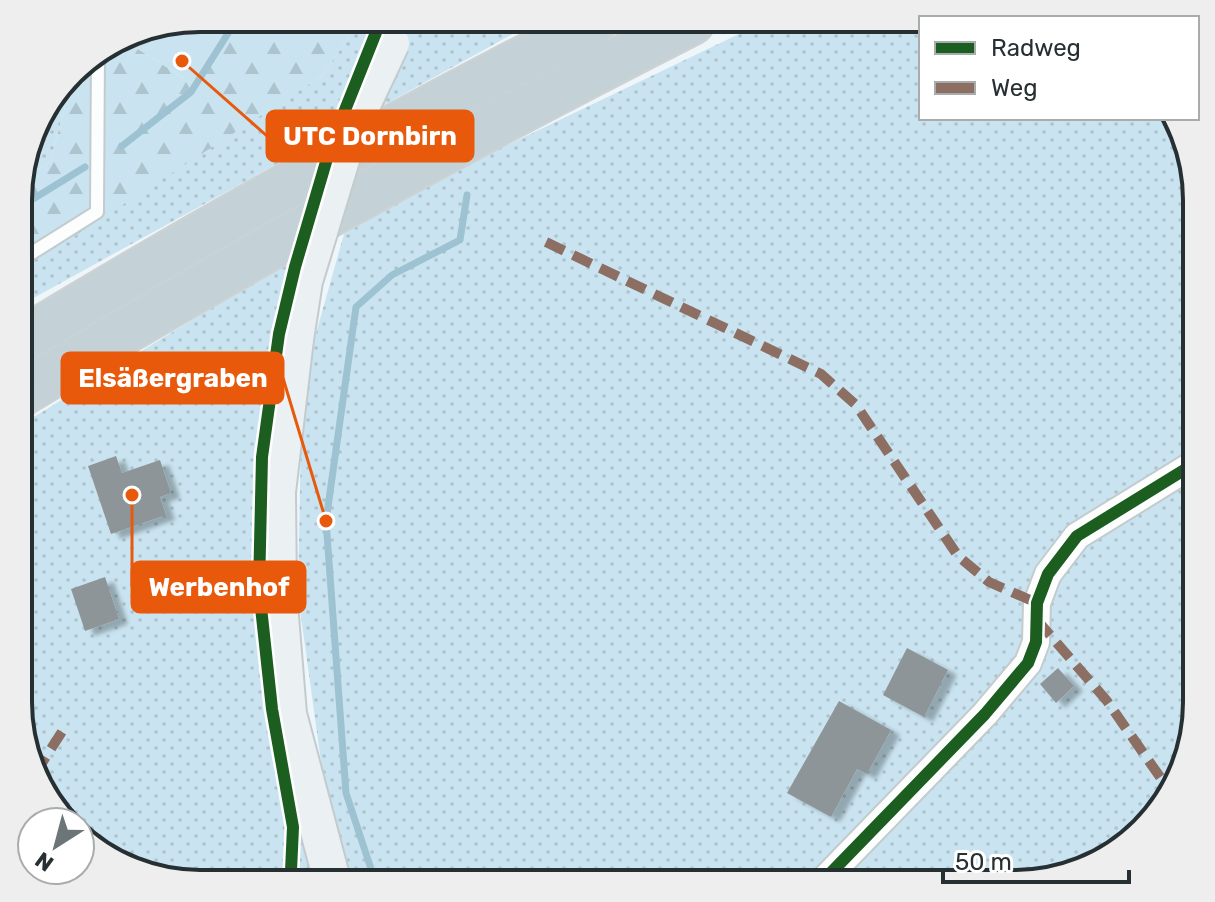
<svg xmlns="http://www.w3.org/2000/svg" width="1215" height="902" viewBox="0 0 1215 902" font-family="Rubik,sans-serif">
<style>
.grass{fill:url(#grass-dots)}
.forest{fill:url(#forest-firs)}
.pitch{fill:#c9e4f0}
.lines{fill:none;stroke-linecap:round;stroke-linejoin:round}
.stream{stroke:#9dc2d1;stroke-width:7}
.building{fill:#8e9598;filter:url(#shadow)}
.service-casing{stroke:#c3cbce;stroke-width:16}
.minor-casing{stroke:#c3cbce;stroke-width:30}
.secondary-casing{stroke:#c3cbce;stroke-width:40}
.motorway-casing{stroke:#cdd2d4;stroke-width:48}
.service{stroke:#fcfefe;stroke-width:12}
.minor{stroke:#fcfefe;stroke-width:26}
.secondary{stroke:#ebf1f2;stroke-width:36}
.motorway{stroke:#c4d2d7;stroke-width:44}
.secondary-bridge-casing{stroke:#c3cbce;stroke-width:40;stroke-linecap:butt}
.secondary-bridge{stroke:#ebf1f2;stroke-width:36}
.quiet{stroke:#8d6e63;stroke-width:10;stroke-dasharray:20 10;stroke-linecap:butt}
.cycleway-casing{stroke:#fff;stroke-width:17}
.cycleway{stroke:#1b5e20;stroke-width:12}
.rim{fill:none;stroke:#262f32;stroke-width:4}
.leader{fill:none;stroke:#e8590c;stroke-width:3}
.callout-dot{fill:#e8590c;stroke:#fff;stroke-width:3}
.callout{fill:#e8590c;stroke:#e8590c;stroke-width:3}
.callout-label{font-size:26px;text-anchor:middle;font-weight:bold;fill:#fff}
</style>
<defs>
<pattern id="grass-dots" width="8" height="8" patternUnits="userSpaceOnUse" patternTransform="scale(2)"><rect width="8" height="8" fill="#c9e4f0"/><path d="M2 2h.1M6 6h.1" fill="none" stroke="#acc4ce" stroke-width="1.8" stroke-linecap="round"/></pattern>
<pattern id="forest-firs" width="22" height="20" patternUnits="userSpaceOnUse" patternTransform="scale(2)"><rect width="22" height="20" fill="#c9e4f0"/><path d="M5 1l3.5 6h-7zM16 11l3.5 6h-7z" fill="#acc4ce"/></pattern>
<filter id="shadow"><feDropShadow dx="9" dy="5" stdDeviation="2" flood-color="#0004"/></filter>
</defs>
<rect width="100%" height="100%" fill="#eef6f9"/>
<g class="grass">
<path d="M921 19V118L1178 120 1197 199V715L1152 822 1095 865 1015 884H353L326 798 298 595 302 383 344 234 447 174 766 21Z"/>
<path d="M531 24 19 306V267L322 76 357 25Z"/>
<path d="M71 74 72 81 50 162 20 181 42 109Z"/>
<path d="M289 264 274 332 269 498 324 884H188L80 839V822H67L37 783 18 715 19 426 233 295Z"/>
</g>
<path class="forest" d="M357 25 322 76 62 244 19 268 20 181 50 162 72 81 71 74 80 63 122 39 192 83 231 27Z"/>
<path class="pitch" d="M231 27 192 83 122 39 141 28Z"/>
<g class="lines">
<g class="stream">
<path d="M470 29 472 24"/>
<path d="M122 146 191 92 232 27"/>
<path d="M20 207 85 167"/>
<path d="M376 884 346 793 326 521 356 307 392 275 460 240 467 195"/>
</g>
</g>
<g class="building">
<path d="M116 456 122 473 160 460 171 493 160 497 166 515 111 534 88 466Z"/>
<path d="M105 577 119 619 85 631 71 589Z"/>
<path d="M907 648 948 670 924 717 883 695Z"/>
<path d="M1058 668 1074 686 1056 703 1040 684Z"/>
<path d="M839 701 891 730 867 774 857 769 831 817 787 793Z"/>
</g>
<g class="lines">
<g class="service-casing">
<path id="service" d="M19 261 97 212 98 52"/>
</g>
<g class="minor-casing">
<path id="minor" d="M820 884 985 714 1028 663 1036 642 1037 603 1048 574 1077 536 1197 462"/>
</g>
<g class="secondary-casing">
<path id="secondary" d="M295 339 277 492 278 592 288 714 333 884"/>
</g>
<g class="motorway-casing">
<g id="motorway">
<path d="M19 342C206 228 398 122 593 23"/>
<path d="M19 395C238 261 464 138 692 22"/>
</g>
</g>
<use href="#service" class="service"/>
<use href="#minor" class="minor"/>
<use href="#secondary" class="secondary"/>
<use href="#motorway" class="motorway"/>
<g class="secondary-bridge-casing">
<path id="secondary-bridge" d="M295 339 304 281 350 130 391 43"/>
</g>
<use href="#secondary-bridge" class="secondary-bridge"/>
<g class="quiet">
<path d="M546 242 821 374 856 405 958 556 989 582 1037 603"/>
<path d="M1037 620 1107 701 1167 787"/>
<path d="M35 774 63 730"/>
</g>
<g class="cycleway-casing">
<g id="cycleway">
<path d="M283 884 291 871 293 827 272 709 259 589 262 457 279 334 295 267 331 145 379 25"/>
<path d="M820 884 985 714 1028 663 1036 642 1037 603 1048 574 1077 536 1197 462"/>
</g>
</g>
<use href="#cycleway" class="cycleway"/>
</g>
<path d="M0 0H1215V902H0ZM200 32H1015A168 168 0 0 1 1183 200V702A168 168 0 0 1 1015 870H200A168 168 0 0 1 32 702V200A168 168 0 0 1 200 32Z" fill="#eeeeef" fill-rule="evenodd"/>
<path class="rim" d="M200 32H1015A168 168 0 0 1 1183 200V702A168 168 0 0 1 1015 870H200A168 168 0 0 1 32 702V200A168 168 0 0 1 200 32Z"/>
<path class="leader" d="M182 61L267 136M326 521L283 378M132 495L132 587"/>
<g class="callout-dot">
<circle cx="182" cy="61" r="8"/>
<circle cx="326" cy="521" r="8"/>
<circle cx="132" cy="495" r="8"/>
</g>
<g class="callout">
<rect x="267" y="111" width="206" height="50" rx="8"/>
<rect x="62" y="353" width="221" height="50" rx="8"/>
<rect x="132" y="562" width="173" height="50" rx="8"/>
</g>
<g class="callout-label">
<text x="370" y="145">UTC Dornbirn</text>
<text x="173" y="387">Elsäßergraben</text>
<text x="219" y="596">Werbenhof</text>
</g>
<rect x="919" y="16" width="280" height="104" fill="#ffffff" stroke="#a8acad" stroke-width="2"/>
<rect x="935" y="42" width="40" height="12" fill="#1b5e20" stroke="#a8acad" stroke-width="2"/>
<text x="991" y="56" font-size="24" fill="#262f32">Radweg</text>
<rect x="935" y="82" width="40" height="12" fill="#8d6e63" stroke="#a8acad" stroke-width="2"/>
<text x="991" y="96" font-size="24" fill="#262f32">Weg</text>
<g transform="translate(56 846) rotate(216)"><circle r="38" fill="#ffffff" stroke="#a8acad" stroke-width="2"/>
<path d="M0-6L14 30L0 20L-14 30Z" fill="#6c7578"/>
<text y="-12" font-size="22" font-weight="bold" text-anchor="middle" fill="#262f32">N</text>
</g>
<path d="M943 870v12h186v-12" fill="none" stroke="#262f32" stroke-width="4"/>
<text x="955" y="870" font-size="24" fill="#262f32" stroke="#ffffff" stroke-width="6" paint-order="stroke">50 m</text>
</svg>
